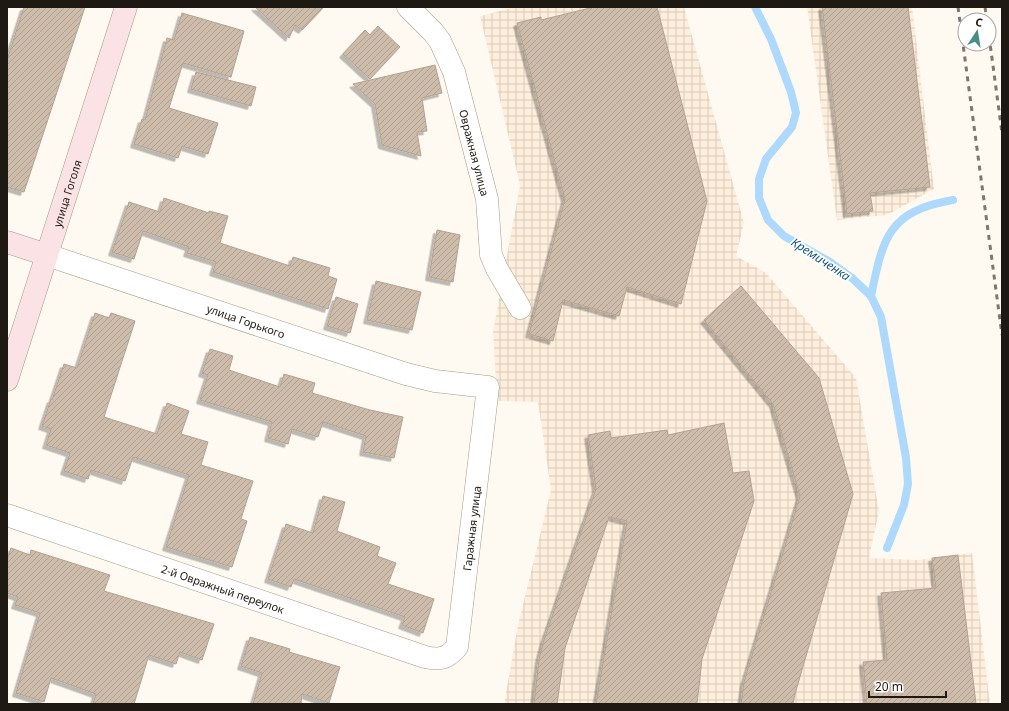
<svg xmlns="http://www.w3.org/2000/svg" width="1009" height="711" viewBox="0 0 1009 711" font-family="'Noto Sans',sans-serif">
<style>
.industrial{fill:url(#industrial-grid)}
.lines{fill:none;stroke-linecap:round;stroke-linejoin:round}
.stream{stroke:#add9fc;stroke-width:8}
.building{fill:url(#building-hatch);stroke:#b3a191;filter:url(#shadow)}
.street-casing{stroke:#a69a86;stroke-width:23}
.secondary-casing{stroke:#a69a86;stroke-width:23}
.street{stroke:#fff;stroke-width:22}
.secondary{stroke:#fbe2e5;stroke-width:22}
.rail{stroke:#7c776f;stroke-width:3;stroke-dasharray:5 5;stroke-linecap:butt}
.labels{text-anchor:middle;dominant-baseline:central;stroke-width:3.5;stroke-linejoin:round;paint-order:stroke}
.street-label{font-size:11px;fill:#1e1912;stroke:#fff}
.water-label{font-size:12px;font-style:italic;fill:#115783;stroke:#fff}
</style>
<defs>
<pattern id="industrial-grid" width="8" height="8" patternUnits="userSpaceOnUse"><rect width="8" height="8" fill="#feeedb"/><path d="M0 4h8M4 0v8" fill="none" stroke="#d9ccbb"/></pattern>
<pattern id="building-hatch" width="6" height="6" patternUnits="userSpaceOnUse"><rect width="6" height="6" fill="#cebcab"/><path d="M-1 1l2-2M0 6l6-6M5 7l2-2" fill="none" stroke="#b0a192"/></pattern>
<filter id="shadow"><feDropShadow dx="-3.5" dy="3.5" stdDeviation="0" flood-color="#0004"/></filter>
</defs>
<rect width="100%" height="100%" fill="#fffaf1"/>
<g class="industrial">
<path d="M516 7H684L744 223 736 256 766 273 856 378 879 511 869 558 918 560 972 553 990 704H504L518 625 551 490 538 402 497 401 493 332 520 185 480 16Z"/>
<path d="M807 7H912L934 189 887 215 837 220Z"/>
</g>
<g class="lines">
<g class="stream">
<path d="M755 7 771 39 791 92 796 113 792 127 766 159 759 179V198L768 220 784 236 830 262 852 278 871 296 881 317 906 458 908 484 904 505 887 548"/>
<path d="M871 296C883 238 888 211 953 200"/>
</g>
</g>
<g class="building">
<path d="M24 7H85L24 192 7 187V60Z"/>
<path d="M255 7H324L302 30 295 25 289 38Z"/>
<path d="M594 7H657L707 201 681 304 627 287 619 316 563 300 553 341 529 334 565 199 517 23 541 17V20Z"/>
<path d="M822 7H908L930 187 870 193 873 211 847 214Z"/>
<path d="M182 13 244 31 231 77 183 63 169 108 218 123 208 154 182 146 178 158 134 144 142 119 145 120 167 38 174 40Z"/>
<path d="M378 26 400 47 370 79 343 54 365 30 370 35Z"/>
<path d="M435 65 442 93 422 98 427 131 417 132 421 156 382 145 375 104 353 84Z"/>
<path d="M196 72 256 87 251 106 191 89Z"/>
<path d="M164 198 209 213V211L228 216 220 243 290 266 293 257 330 268 328 276 337 279 328 309 213 272 216 262 187 253 189 247 143 231 134 259 112 252 129 202 160 212Z"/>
<path d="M437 230 460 235 453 282 429 277Z"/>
<path d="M376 281 421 292 412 330 367 320Z"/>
<path d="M741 286 819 378 853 494 795 694 793 704H741L744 682 800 496 773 404 704 320Z"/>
<path d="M336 297 358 304 350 333 327 326Z"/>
<path d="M95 313 109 318 111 313 135 321 104 417 157 434 167 403 189 411 181 434 208 442 201 465 253 481 241 519 247 521 232 567 166 547 189 475 133 457 125 481 91 470 88 479 64 471 70 453 46 445 51 429 42 426 51 399 52 400 64 364 77 368Z"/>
<path d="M210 349 233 356 229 370 280 387 284 374 315 383 312 393 370 410 403 417 394 458 363 452 366 436 323 422 318 437 292 429 288 444 268 438 272 422 200 400 208 375 202 373Z"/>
<path d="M724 423 733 473 749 471 754 501 702 659 697 704H596L627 521 609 517 565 648 557 704H534L539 659 544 640 596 489 588 435 610 431 611 438 667 430 668 435Z"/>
<path d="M323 496 345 502 337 531 380 547 377 556 396 563 388 584 434 599 423 633 402 625 405 617 294 579 291 587 268 579 286 524 313 533Z"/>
<path d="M11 548 30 555 31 550 110 575 104 591 214 624 202 660 180 652 176 664 149 655 134 704H93L96 694 51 678 44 702 16 693 40 613 15 605 18 597 7 593V559Z"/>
<path d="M958 555 976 704H867L863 662 887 660 881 593 936 588 932 558Z"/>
<path d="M250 637 290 649 289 652 340 667 329 703 302 694 301 704H253L262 673 241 666Z"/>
</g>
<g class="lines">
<g class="street-casing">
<g id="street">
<path id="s1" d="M408 7 433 32 440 41 454 72 487 199 491 255 497 269 520 308"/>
<path id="s2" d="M7 515 425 657C440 660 447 659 457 647L488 387 435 381 406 374 47 255"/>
</g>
</g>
<g class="secondary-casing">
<g id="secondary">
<path d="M7 242 47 255"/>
<path id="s3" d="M7 380 126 7"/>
</g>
</g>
<use href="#street" class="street"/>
<use href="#secondary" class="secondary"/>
<g class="rail">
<path d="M958 7 1002 335"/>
<path d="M985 7 987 20"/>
<path d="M989 36 1002 133"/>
</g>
</g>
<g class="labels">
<g class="street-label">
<text stroke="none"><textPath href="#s1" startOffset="164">Овражная улица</textPath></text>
<text stroke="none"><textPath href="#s3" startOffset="196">улица Гоголя</textPath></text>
<text transform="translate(246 321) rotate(19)">улица Горького</text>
<text stroke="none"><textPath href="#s2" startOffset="597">Гаражная улица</textPath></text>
<text stroke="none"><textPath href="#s2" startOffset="228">2-й Овражный переулок</textPath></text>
</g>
<g class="water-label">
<text transform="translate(821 259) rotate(33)">Кремиченка</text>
</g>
</g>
<rect width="1009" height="711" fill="none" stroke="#1e1912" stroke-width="16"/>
<g transform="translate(977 32) rotate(12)"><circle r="19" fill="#ffffff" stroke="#a5a3a0"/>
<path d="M0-3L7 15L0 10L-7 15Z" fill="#488e87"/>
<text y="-6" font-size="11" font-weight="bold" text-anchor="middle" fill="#1e1912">С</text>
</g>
<path d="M869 691v6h77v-6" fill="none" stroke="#1e1912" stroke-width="2"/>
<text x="875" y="691" font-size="12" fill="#1e1912" stroke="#ffffff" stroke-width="3" paint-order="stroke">20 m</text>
</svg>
